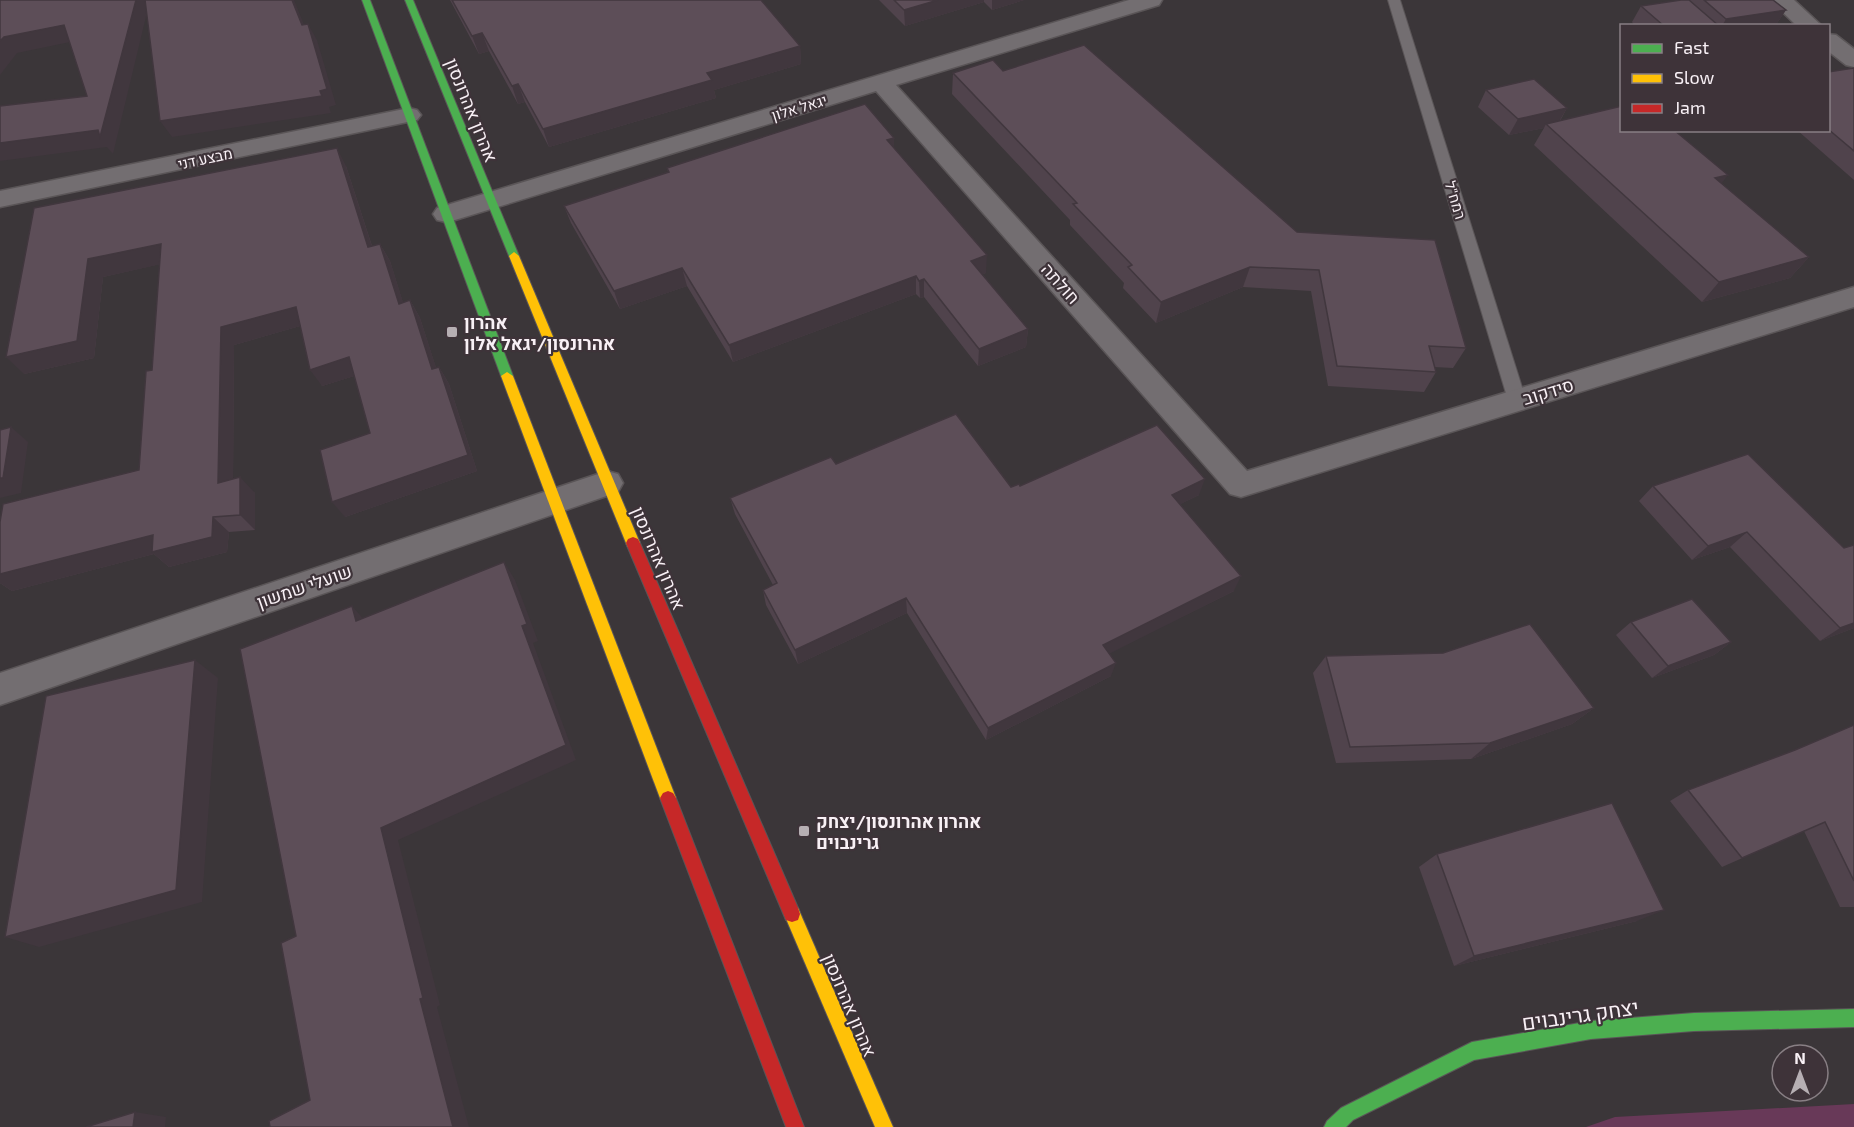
<svg xmlns="http://www.w3.org/2000/svg" width="1854" height="1127" viewBox="0 0 1854 1127" font-family="'Exo 2',Heebo,sans-serif">
<style>
.green{fill:#683958}
.lines{fill:none;stroke-linecap:round;stroke-linejoin:round}
.lane-casing{stroke:#5a5557;stroke-width:2}
.street-casing{stroke:#5a5557;stroke-width:3}
.fast-casing{stroke:#5a5557;stroke-width:2}
.slow-casing{stroke:#5a5557;stroke-width:2}
.jam-casing{stroke:#5a5557;stroke-width:2}
.lane{fill:#736e71;fill-rule:evenodd}
.street{fill:#736e71;fill-rule:evenodd}
.fast{fill:#4caf50;fill-rule:evenodd}
.slow{fill:#ffc107;fill-rule:evenodd}
.jam{fill:#c62828;fill-rule:evenodd}
.wall{fill:#50434c}
.shaded-wall{fill:#41373e}
.building{fill:#5d4e58;stroke:#41373e;stroke-width:1.5}
.poi-dot{fill:#b6afb3;stroke:#3e3339;stroke-width:2}
.labels{text-anchor:middle;dominant-baseline:central;stroke-width:4.5;stroke-linejoin:round;paint-order:stroke}
.far-street-label{font-size:15px;fill:#f8f0f5;stroke:#3e3339}
.street-label{font-size:18px;fill:#f8f0f5;stroke:#3e3339}
.poi-label{font-size:18px;font-weight:bold;fill:#f8f0f5;stroke:#3e3339;text-anchor:start}
.near-street-label{font-size:21px;fill:#f8f0f5;stroke:#3e3339}
</style>
<rect width="100%" height="100%" fill="#3b3639"/>
<path class="green" d="M1854 1104V1127H1586L1615 1117Z"/>
<g class="lines">
<g class="lane-casing">
<path id="lane" d="M1388 0H1400L1526 400 1523 405H1511L1508 400Z"/>
</g>
<g class="street-casing">
<g id="street">
<path d="M1129 0H1162L1159 5 896 85 1247 471 1854 287V307L1241 497 1230 494 876 91 455 220 446 222 437 220 433 214 437 208Z"/>
<path d="M1770 0H1794L1822 26H1797Z"/>
<path d="M1828 34 1836 35 1854 49V67L1846 65 1828 51Z"/>
<path d="M409 108 417 110 421 115 417 120 0 207V191Z"/>
<path d="M607 471 618 474 623 483 618 492 0 705V673Z"/>
</g>
</g>
<g class="fast-casing">
<g id="fast">
<path d="M362 0H370L513 376 511 379 507 380 501 376Z"/>
<path d="M405 0H413L519 256 518 259 514 260 509 256Z"/>
<path d="M1854 1009V1027L1694 1031 1591 1039 1474 1060 1353 1120 1346 1127H1324L1327 1121 1341 1108 1472 1042 1591 1021 1694 1013Z"/>
</g>
</g>
<g class="slow-casing">
<g id="slow">
<path d="M514 252 519 256 640 543 638 547H628L626 543 509 256Z"/>
<path d="M507 372 513 376 676 798 673 803 668 805 663 803 660 798 501 376Z"/>
<path d="M792 906 798 908 893 1127H875L784 914 786 908Z"/>
</g>
</g>
<g class="jam-casing">
<g id="jam">
<path d="M633 537 638 539 640 543 798 908 800 914 798 920 792 922 786 920 626 543 628 539Z"/>
<path d="M668 791 673 793 676 798 804 1127H786L660 798 663 793Z"/>
</g>
</g>
<use href="#lane" class="lane"/>
<use href="#street" class="street"/>
<use href="#fast" class="fast"/>
<use href="#slow" class="slow"/>
<use href="#jam" class="jam"/>
</g>
<g class="wall">
<path d="M450 0H761L800 46 801 64 714 90 716 98 549 147 525 102 518 104 489 51 479 54Z"/>
<path d="M879 0H1024L992 10 984 2 905 26Z"/>
<path d="M1675 0H1773L1786 10 1775 26H1635L1632 22 1641 6 1676 1Z"/>
<path d="M1854 68V180L1797 130H1828V72Z"/>
<path d="M1003 71 1297 232 1466 348 1453 368 1434 367 1436 372 1424 392 1328 386 1311 291 1243 287 1156 323 1123 288 1124 283 1070 225V220L952 94 953 73Z"/>
<path d="M1486 90 1567 108 1560 121 1721 184 1809 257 1790 278 1702 302 1534 145 1544 128 1509 135 1478 107Z"/>
<path d="M894 149 986 273 982 274 1028 329 1026 347 978 366 924 297 920 298 916 294 733 362 687 286 620 309 571 223 564 206 668 172 667 168Z"/>
<path d="M346 166 372 246 380 244 390 261 403 303 410 300 420 318 436 368 439 367 449 384 477 471 345 517 370 433 354 376 322 386 300 326 234 345 233 479 255 493V530L229 532 227 552 169 567 154 554 12 591 0 583V522L139 470 152 370 160 264 103 277 94 358 24 374 34 208Z"/>
<path d="M836 464 1011 487 1020 486 1199 495 1180 504 1234 591 1109 653 1111 676 986 740 907 613 798 664 766 605 763 590 773 585 735 514 730 498Z"/>
<path d="M1653 486 1844 548 1854 545V628L1820 641 1730 547 1692 560 1639 501Z"/>
<path d="M1631 622 1731 642 1714 655 1652 678 1616 635Z"/>
<path d="M1326 656 1594 708 1572 724 1471 759 1336 763 1313 673Z"/>
<path d="M1854 725V907H1840L1804 831 1722 867 1670 801 1688 790 1795 750Z"/>
<path d="M1437 854 1637 921 1454 966 1419 867Z"/>
</g>
<g class="shaded-wall">
<path d="M136 0H150L113 154 107 147 0 161V143L98 130Z"/>
<path d="M292 0H294L311 42 302 25Z"/>
<path d="M938 0H984V2L905 26 904 10Z"/>
<path d="M992 0H1024L992 10Z"/>
<path d="M1786 10 1775 26H1722L1726 19Z"/>
<path d="M308 24 317 40 336 105 329 107 331 113 172 137 160 121 320 91Z"/>
<path d="M64 25 75 41 17 53 0 75V41L4 37Z"/>
<path d="M482 33 489 51 479 54 472 36Z"/>
<path d="M800 46 801 64 714 90 716 98 549 147 543 129 707 73Z"/>
<path d="M518 84 525 102 518 104 512 86Z"/>
<path d="M1567 108 1557 125 1546 124 1544 128 1509 135 1518 119Z"/>
<path d="M894 138V156L887 140Z"/>
<path d="M337 148 346 166 378 265 368 247Z"/>
<path d="M1728 175 1712 196 1715 178Z"/>
<path d="M161 244 175 261 103 277 94 358 24 374 6 357 88 259Z"/>
<path d="M380 244 390 261 409 321 399 304Z"/>
<path d="M987 255 986 273 970 279 971 261Z"/>
<path d="M1809 257 1790 278 1702 302 1719 282Z"/>
<path d="M1250 267 1243 287 1156 323 1161 302Z"/>
<path d="M682 268 687 286 620 309 614 291Z"/>
<path d="M916 276V294L733 362 729 345Z"/>
<path d="M924 279V297L920 298 919 281Z"/>
<path d="M410 300 420 318 442 386 432 369Z"/>
<path d="M296 307 307 324 234 345 233 499 218 483 221 327Z"/>
<path d="M1028 329 1026 347 978 366 979 349Z"/>
<path d="M349 357 361 374 322 386 310 370Z"/>
<path d="M439 367 449 384 477 471 345 517 332 502Z"/>
<path d="M11 427 28 442 21 493 0 498V478Z"/>
<path d="M240 477 255 493V530L240 515Z"/>
<path d="M1205 479 1199 495 1167 511 1172 495Z"/>
<path d="M213 517 229 532 227 552 169 567 154 554 12 591 0 583V574L153 535Z"/>
<path d="M1747 532 1730 547 1692 560 1708 546Z"/>
<path d="M504 562 515 580 538 641 533 643 576 760 398 840 440 1005 437 1007 469 1127H453L420 999 381 828Z"/>
<path d="M1241 576 1234 591 1099 659 1103 645Z"/>
<path d="M906 598 907 613 798 664 795 650Z"/>
<path d="M352 606 367 623 356 621Z"/>
<path d="M1854 623V628L1820 641 1840 628Z"/>
<path d="M1731 642 1714 655 1652 678 1668 666Z"/>
<path d="M195 660 218 678 202 902 39 947 5 937Z"/>
<path d="M1116 663 1111 676 986 740 988 728Z"/>
<path d="M1594 708 1572 724 1471 759 1490 743Z"/>
<path d="M1664 910 1637 921 1454 966 1474 956Z"/>
<path d="M135 1112 166 1117 165 1127H133Z"/>
</g>
<g class="building">
<path d="M0 0H136L100 137 98 130 0 143V106L87 96 64 25 4 37 0 41Z"/>
<path d="M145 0H292L302 25 308 24 327 89 320 91 322 96 160 121Z"/>
<path d="M452 0H761L800 46 707 73 712 80 543 129 518 84 512 86 482 33 472 36Z"/>
<path d="M894 0H938L904 10Z"/>
<path d="M1681 0H1689L1719 26H1664L1641 6Z"/>
<path d="M1704 0H1773L1786 10 1726 19Z"/>
<path d="M1084 45 1297 232 1435 240 1466 348 1429 346 1436 372 1337 366 1319 270 1250 267 1161 302 1128 267 1132 265 1073 204 1077 203 953 73 993 60 1003 71Z"/>
<path d="M1854 68V151L1828 129V72Z"/>
<path d="M1534 79 1567 108 1518 119 1486 90Z"/>
<path d="M865 104 894 138 887 140 987 255 971 261 1028 329 979 349 924 279 919 281 916 276 729 345 682 268 614 291 564 206 669 172 667 168Z"/>
<path d="M1622 106V130H1674L1728 175 1715 178 1809 257 1719 282 1546 124Z"/>
<path d="M337 148 368 247 380 244 399 304 410 300 432 369 439 367 468 455 332 502 320 450 370 433 349 357 310 370 296 307 221 327 218 483 240 477V515L213 517 212 537 152 552 153 535 0 574V522L3 504 139 470 146 371 152 370 161 244 88 259 77 341 6 357 34 208Z"/>
<path d="M956 414 1011 487 1019 484 1020 486 1157 425 1205 479 1172 495 1241 576 1103 645 1116 663 988 728 906 598 795 650 763 590 777 583 730 498 831 457 836 464Z"/>
<path d="M11 427 3 478H0V430Z"/>
<path d="M1748 454 1844 548 1854 545V623L1840 628 1747 532 1708 546 1653 486Z"/>
<path d="M504 562 527 624 522 626 566 745 381 828 423 998 420 999 453 1127H270L269 1121 310 1100 281 943 296 936 240 649 352 606 356 621Z"/>
<path d="M1692 599 1731 642 1668 666 1631 622Z"/>
<path d="M1530 624 1594 708 1490 743 1350 747 1326 656 1443 653Z"/>
<path d="M195 660 176 890 5 937 46 696Z"/>
<path d="M1854 725V881L1825 822 1742 858 1688 790 1795 750Z"/>
<path d="M1612 803 1664 910 1474 956 1437 854Z"/>
<path d="M135 1112 133 1127H86Z"/>
</g>
<g class="poi-dot">
<rect x="446" y="326" width="12" height="12" rx="3"/>
<rect x="798" y="825" width="12" height="12" rx="3"/>
</g>
<g class="labels">
<g class="far-street-label">
<text transform="translate(799 107) rotate(-17)">יגאל אלון</text>
<text transform="translate(205 158) rotate(-12)">מבצע דני</text>
<text transform="translate(1456 200) rotate(73)">רמח"ל</text>
</g>
<g class="street-label">
<text transform="translate(472 110) rotate(68)">אהרון אהרונסון</text>
<text transform="translate(1061 283) rotate(48)">חולתה</text>
<text transform="translate(1548 391) rotate(-17)">סידקוב</text>
<text transform="translate(659 558) rotate(67)">אהרון אהרונסון</text>
<text transform="translate(304 586) rotate(-19)">שועלי שמשון</text>
<text transform="translate(850 1005) rotate(67)">אהרון אהרונסון</text>
</g>
<g class="poi-label">
<text x="464" y="322">אהרון<tspan x="464" dy="21">אהרונסון/יגאל אלון</tspan></text>
<text x="816" y="821">אהרון אהרונסון/יצחק<tspan x="816" dy="21">גרינבוים</tspan></text>
</g>
<g class="near-street-label">
<text transform="translate(1580 1014) rotate(-8)">יצחק גרינבוים</text>
</g>
</g>
<rect x="1620" y="24" width="210" height="108" fill="#3e3339" stroke="#887f84" stroke-width="1.5"/>
<rect x="1632" y="44" width="30" height="9" fill="#4caf50" stroke="#887f84" stroke-width="1.5"/>
<text x="1674" y="54" font-size="18" fill="#f8f0f5">Fast</text>
<rect x="1632" y="74" width="30" height="9" fill="#ffc107" stroke="#887f84" stroke-width="1.5"/>
<text x="1674" y="84" font-size="18" fill="#f8f0f5">Slow</text>
<rect x="1632" y="104" width="30" height="9" fill="#c62828" stroke="#887f84" stroke-width="1.5"/>
<text x="1674" y="114" font-size="18" fill="#f8f0f5">Jam</text>
<g transform="translate(1800 1073)"><circle r="28" fill="#3e3339" stroke="#887f84" stroke-width="1.5"/>
<path d="M0-4.5L10 22L0 15L-10 22Z" fill="#b6afb3"/>
<text y="-9" font-size="16" font-weight="bold" text-anchor="middle" fill="#f8f0f5">N</text>
</g>
</svg>
